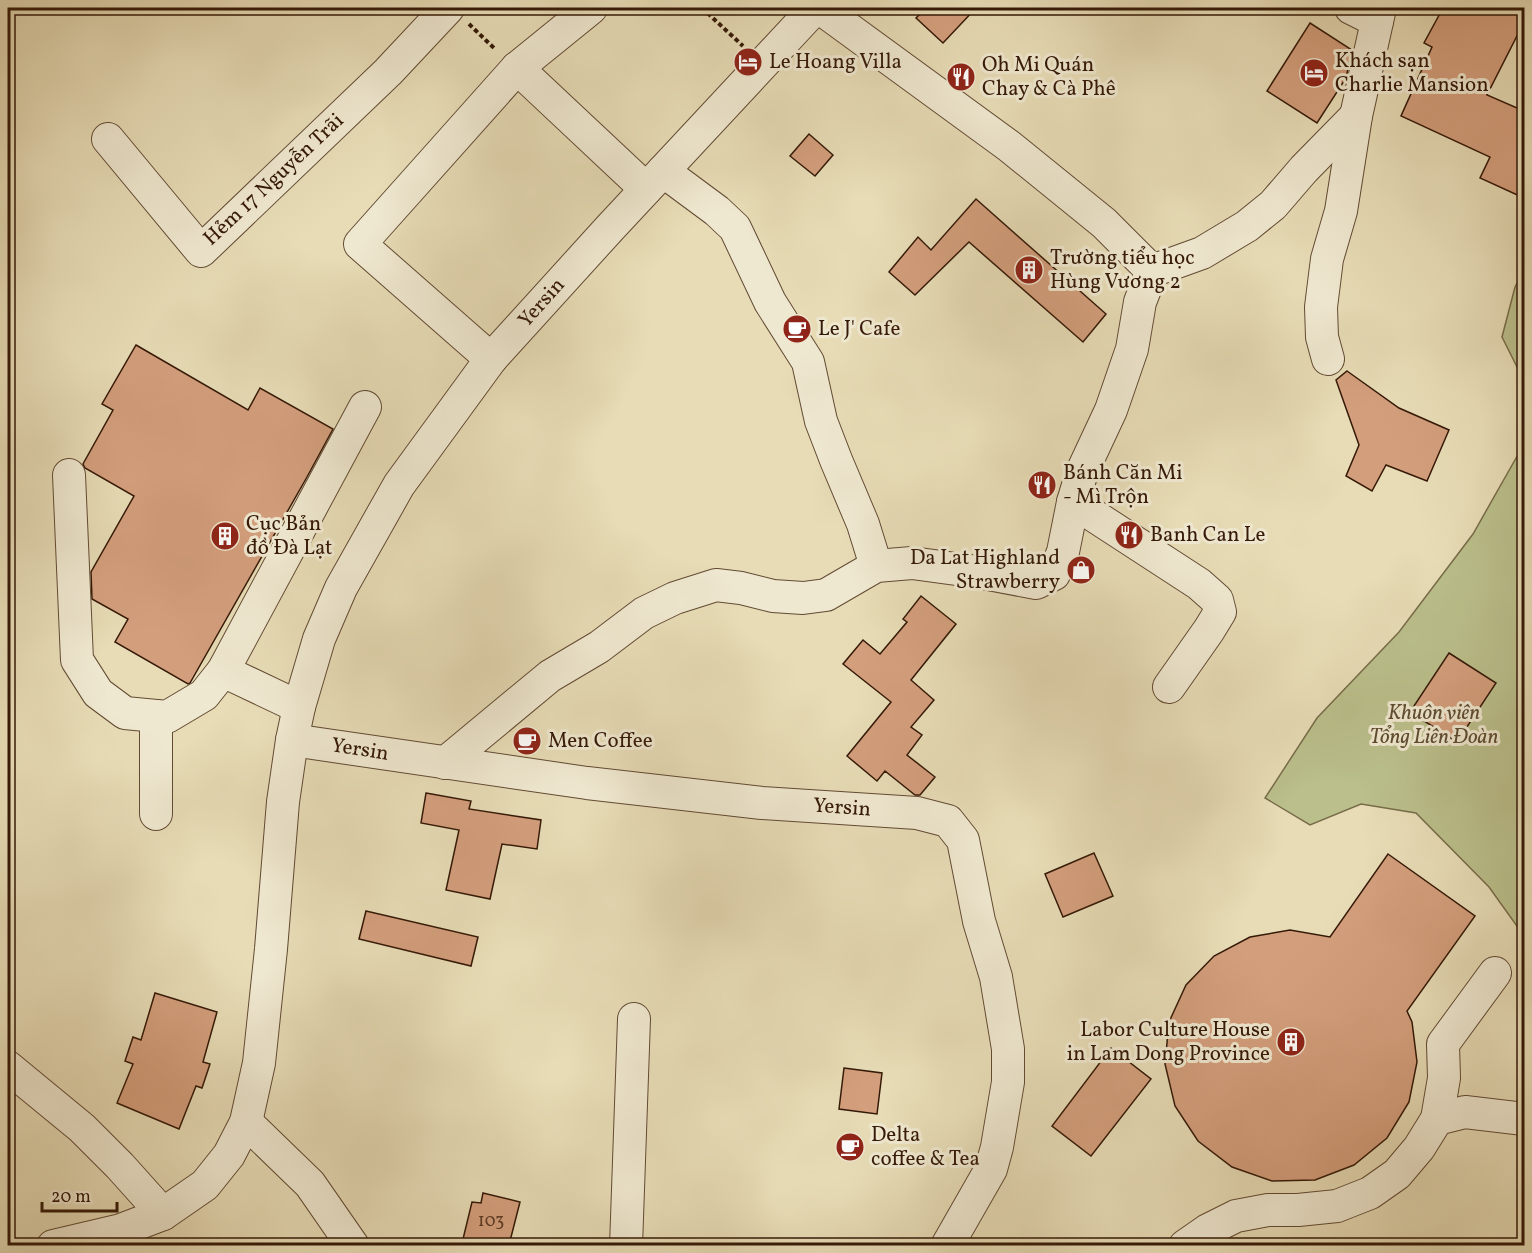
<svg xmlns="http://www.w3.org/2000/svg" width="1532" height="1253" viewBox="0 0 1532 1253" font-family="Vollkorn,serif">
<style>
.green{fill:#babf8b;stroke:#786c49;stroke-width:1.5}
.building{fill:#d39e7c;stroke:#351907;stroke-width:1.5}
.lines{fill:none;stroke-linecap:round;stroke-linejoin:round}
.minor-casing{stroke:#624a33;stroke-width:34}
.path{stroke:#351907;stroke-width:4;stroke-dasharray:4.5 3;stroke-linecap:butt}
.minor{stroke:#efe8d0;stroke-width:32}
.labels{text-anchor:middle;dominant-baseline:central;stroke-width:6;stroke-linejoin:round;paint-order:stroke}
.number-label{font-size:18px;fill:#5c3a24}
.poi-label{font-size:21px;fill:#351907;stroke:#efe8d0;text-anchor:start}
.street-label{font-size:21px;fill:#351907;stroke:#efe8d0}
.park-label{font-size:21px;font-style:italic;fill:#5d4b2f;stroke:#efe8d0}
</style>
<rect width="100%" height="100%" fill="#e7dcb6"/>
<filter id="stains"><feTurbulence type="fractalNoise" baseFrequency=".00333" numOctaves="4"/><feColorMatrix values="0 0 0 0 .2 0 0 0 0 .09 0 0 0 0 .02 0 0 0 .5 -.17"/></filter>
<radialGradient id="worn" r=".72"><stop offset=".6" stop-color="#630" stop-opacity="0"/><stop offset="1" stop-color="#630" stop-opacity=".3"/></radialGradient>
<g class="green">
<path d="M1524 270V381L1502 337 1515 287Z"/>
<path d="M1524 444V936L1489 887 1416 813 1361 804 1310 825 1265 798 1317 718 1399 632 1473 534Z"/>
</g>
<g class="building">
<path d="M926 8H976L943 43 916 18Z"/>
<path d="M1443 8H1524V22L1487 95 1524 111V198L1480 178 1490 157 1401 116 1432 47 1424 43Z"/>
<path d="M1310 23 1352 50 1346 78 1317 123 1267 91Z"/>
<path d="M809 134 833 155 815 176 790 156Z"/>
<path d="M976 199 1106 314 1083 342 969 242 915 295 889 272 918 237 931 250Z"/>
<path d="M136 345 248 410 260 388 333 429 307 477 190 683 188 684 115 642 128 619 92 599 91 572 134 496 85 468 83 464 113 410 102 404Z"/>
<path d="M1347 371 1399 408 1449 430 1427 481 1386 465 1372 491 1346 476 1359 445 1336 380Z"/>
<path d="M921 596 956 624 911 680 934 700 911 727 922 735 907 755 935 777 920 795H915L885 771 877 781 847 756 891 702 843 664 863 640 880 654 907 622 903 619Z"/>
<path d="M1449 653 1496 683 1457 742 1410 712Z"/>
<path d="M426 793 471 801 469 809 541 820 537 849 502 844 490 899 446 890 459 830 421 823Z"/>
<path d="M1094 853 1113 896 1063 917 1045 874Z"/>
<path d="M1388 854 1475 916 1407 1011 1412 1022 1417 1062 1409 1102 1387 1138 1354 1165 1315 1180 1272 1181 1232 1167 1198 1141 1175 1106 1165 1064 1169 1022 1186 985 1214 956 1250 937 1290 930 1330 937Z"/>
<path d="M366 911 478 937 471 966 359 939Z"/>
<path d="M155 993 217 1012 203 1062 210 1064 202 1088 196 1086 179 1129 117 1103 133 1064 125 1061 133 1037 141 1040Z"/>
<path d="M1111 1048 1151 1079 1091 1156 1052 1126Z"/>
<path d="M844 1068 882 1073 877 1114 839 1109Z"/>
<path d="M483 1193 520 1202 509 1245H469L470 1241 463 1239 472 1202 481 1203Z"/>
</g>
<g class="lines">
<g class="minor-casing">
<g id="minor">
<path d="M820 8 1009 146 1104 223 1152 271"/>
<path d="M1351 8 1377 21"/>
<path d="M517 68 646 189"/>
<path d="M108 139 201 251 388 72 448 8"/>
<path d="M663 171 717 211 735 228 770 302 808 362 821 421 836 460 863 524 876 566"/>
<path d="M491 359 360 244 517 68 591 8"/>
<path d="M1328 359 1322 337 1321 307 1327 259 1341 211 1356 116 1380 8"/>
<path d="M69 475 77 660 98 693 125 713 167 717 204 695 223 671 299 707"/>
<path d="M1073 502 1199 584 1217 600 1220 612 1209 630 1169 687"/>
<path d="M223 671 365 407"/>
<path d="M292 740 587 783 762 803 917 813 948 821 963 840 979 921 996 977 1008 1049V1082L997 1147 991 1169 947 1246"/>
<path d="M445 763 550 676 599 647 644 613 675 598 716 585 741 588 773 596 803 598 826 595 876 566 912 563 978 572 1036 583 1054 574 1063 552 1073 502 1082 472 1111 410 1132 349 1140 302 1152 271 1202 253 1247 226 1273 205 1304 169 1356 116"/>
<path d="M156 814V716"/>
<path d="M8 1067 82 1128 120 1166 163 1214"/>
<path d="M1437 1119 1444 1078 1443 1044 1495 973"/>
<path d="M246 1122 310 1184 353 1246"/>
<path d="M53 1246 121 1230 163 1214 205 1185 229 1155 246 1122 259 1063 271 949 283 802 292 740 299 707 319 639 341 588 399 485 491 359 609 229 815 8"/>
<path d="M626 1246 634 1019"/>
<path d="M1185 1246 1208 1230 1236 1216 1268 1210H1298L1337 1206 1370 1193 1397 1174 1419 1148 1437 1119 1465 1112 1524 1119"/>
</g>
</g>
<g class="path">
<path d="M702 8 743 46"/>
<path d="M469 24 496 50"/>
</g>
<use href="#minor" class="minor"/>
</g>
<defs>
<g id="hotel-disc" transform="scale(1.5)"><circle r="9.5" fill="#8f2418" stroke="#efe8d0"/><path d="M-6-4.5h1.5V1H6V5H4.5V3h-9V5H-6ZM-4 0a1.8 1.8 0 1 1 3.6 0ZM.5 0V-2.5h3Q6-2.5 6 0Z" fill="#fff"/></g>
<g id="restaurant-disc" transform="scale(1.5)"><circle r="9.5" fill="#8f2418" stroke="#efe8d0"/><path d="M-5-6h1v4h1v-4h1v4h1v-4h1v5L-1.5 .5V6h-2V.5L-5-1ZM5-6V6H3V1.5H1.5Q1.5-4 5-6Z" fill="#fff"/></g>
<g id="building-disc" transform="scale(1.5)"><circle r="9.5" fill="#8f2418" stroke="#efe8d0"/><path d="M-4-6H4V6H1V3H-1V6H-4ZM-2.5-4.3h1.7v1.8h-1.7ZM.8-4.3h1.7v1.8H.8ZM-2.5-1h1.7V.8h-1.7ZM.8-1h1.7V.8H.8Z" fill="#fff"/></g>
<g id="cafe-disc" transform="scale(1.5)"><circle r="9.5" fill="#8f2418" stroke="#efe8d0"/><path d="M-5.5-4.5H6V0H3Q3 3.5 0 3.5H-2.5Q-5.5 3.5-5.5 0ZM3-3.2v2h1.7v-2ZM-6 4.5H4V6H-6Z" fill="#fff"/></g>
<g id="shop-disc" transform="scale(1.5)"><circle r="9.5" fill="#8f2418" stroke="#efe8d0"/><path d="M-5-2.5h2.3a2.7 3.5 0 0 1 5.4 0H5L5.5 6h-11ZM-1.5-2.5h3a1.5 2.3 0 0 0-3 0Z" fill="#fff"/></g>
</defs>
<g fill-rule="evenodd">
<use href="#hotel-disc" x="748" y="62"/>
<use href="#hotel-disc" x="1314" y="73"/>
<use href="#restaurant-disc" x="961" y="77"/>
<use href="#building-disc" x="1029" y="270"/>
<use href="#cafe-disc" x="797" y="329"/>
<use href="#restaurant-disc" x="1042" y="485"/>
<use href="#restaurant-disc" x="1129" y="535"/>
<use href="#building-disc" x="225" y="536"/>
<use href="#shop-disc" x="1081" y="570"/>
<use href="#cafe-disc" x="527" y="741"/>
<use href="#building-disc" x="1291" y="1042"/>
<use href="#cafe-disc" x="850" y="1147"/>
</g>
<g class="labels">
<g class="number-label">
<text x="491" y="1221">103</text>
</g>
<g class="poi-label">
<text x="1335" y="61">Khách sạn<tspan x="1335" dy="24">Charlie Mansion</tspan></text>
<text x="769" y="62">Le Hoang Villa</text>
<text x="982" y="65">Oh Mi Quán<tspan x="982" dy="24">Chay &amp; Cà Phê</tspan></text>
<text x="1050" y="258">Trường tiểu học<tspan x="1050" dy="24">Hùng Vương 2</tspan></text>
<text x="818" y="329">Le J' Cafe</text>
<text x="1063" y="473">Bánh Căn Mi<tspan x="1063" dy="24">- Mì Trộn</tspan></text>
<text x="246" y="524">Cục Bản<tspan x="246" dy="24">đồ Đà Lạt</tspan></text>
<text x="1150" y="535">Banh Can Le</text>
<text x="1060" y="558" text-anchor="end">Da Lat Highland<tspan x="1060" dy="24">Strawberry</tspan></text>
<text x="548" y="741">Men Coffee</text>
<text x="1270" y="1030" text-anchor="end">Labor Culture House<tspan x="1270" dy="24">in Lam Dong Province</tspan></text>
<text x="871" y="1135">Delta<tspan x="871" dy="24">coffee &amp; Tea</tspan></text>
</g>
<g class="street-label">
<text transform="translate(274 180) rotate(-43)">Hẻm 17 Nguyễn Trãi</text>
<text transform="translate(542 303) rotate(-48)">Yersin</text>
<text transform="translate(360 750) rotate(9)">Yersin</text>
<text transform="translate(842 808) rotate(4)">Yersin</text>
</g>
<g class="park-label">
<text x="1434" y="713">Khuôn viên<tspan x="1434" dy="24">Tổng Liên Đoàn</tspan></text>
</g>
</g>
<rect width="1532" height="1253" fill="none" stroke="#e7dcb6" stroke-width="30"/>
<rect x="9" y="9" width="1514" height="1235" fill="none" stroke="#351907" stroke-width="3"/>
<rect x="15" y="15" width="1502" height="1223" fill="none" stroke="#351907" stroke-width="1.5"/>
<path d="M42 1202v9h75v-9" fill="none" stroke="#351907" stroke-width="3"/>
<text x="51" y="1202" font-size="18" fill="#351907" stroke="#efe8d0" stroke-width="4.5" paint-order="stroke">20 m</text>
<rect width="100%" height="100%" filter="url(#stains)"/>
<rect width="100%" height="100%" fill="url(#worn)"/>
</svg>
